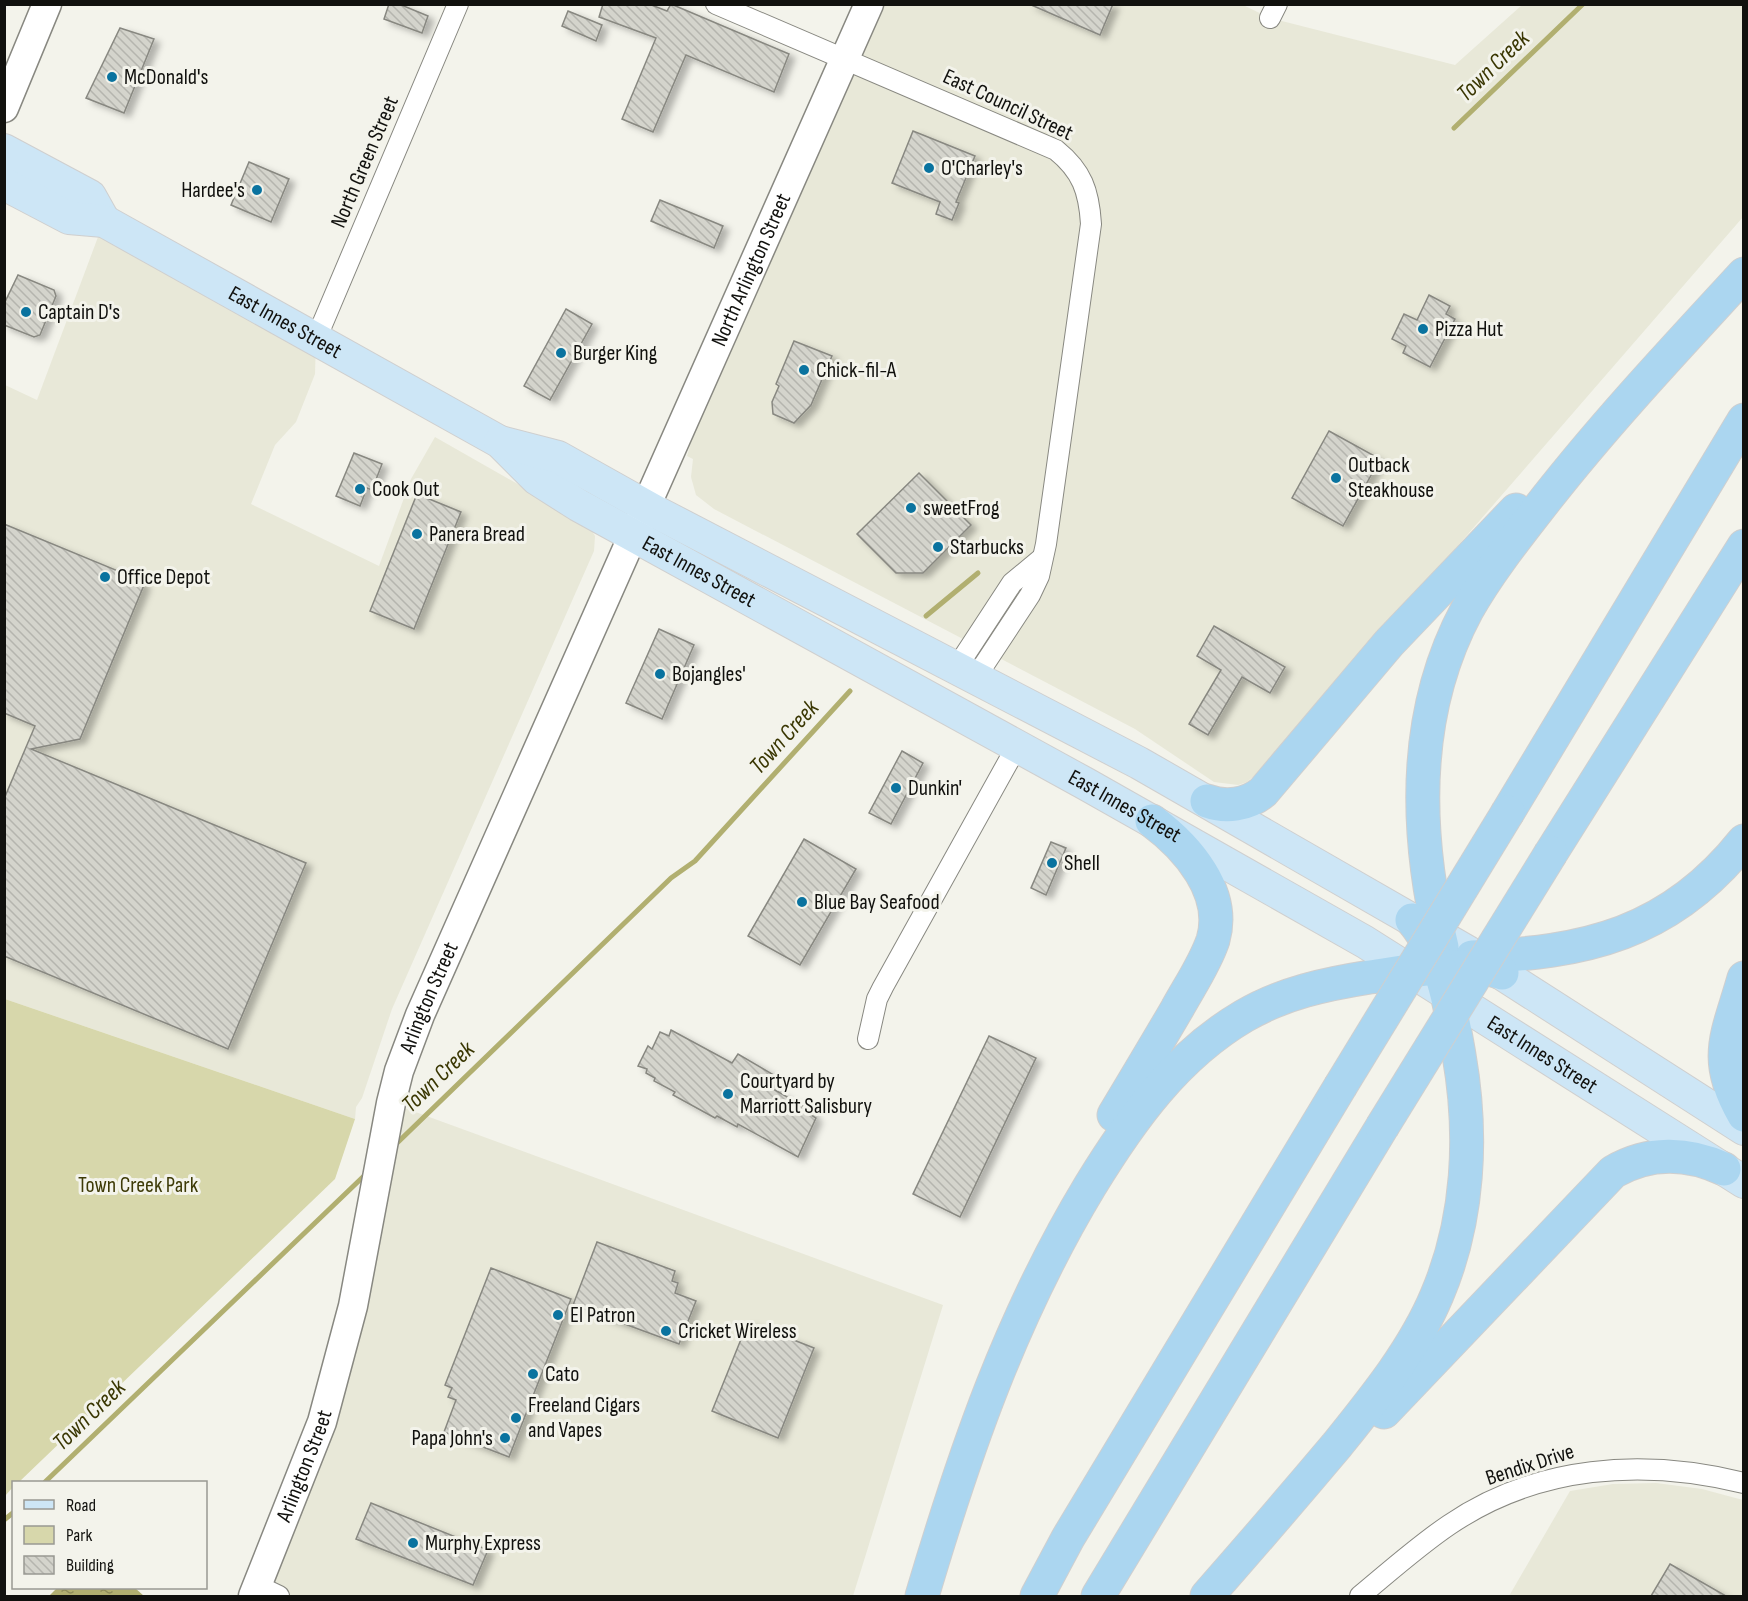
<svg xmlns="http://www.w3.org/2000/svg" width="1748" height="1601" viewBox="0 0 1748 1601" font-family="'Sofia Sans Condensed',sans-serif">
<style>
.built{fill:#e8e8d8}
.green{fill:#d7d7ab}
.water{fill:url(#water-ripples)}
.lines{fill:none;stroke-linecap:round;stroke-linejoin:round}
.stream{stroke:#b1af70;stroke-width:5}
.building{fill:url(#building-back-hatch);stroke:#888881;stroke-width:1.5;filter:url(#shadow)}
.street-casing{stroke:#888881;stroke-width:22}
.secondary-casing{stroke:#888881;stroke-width:31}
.primary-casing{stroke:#cfcfcf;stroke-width:34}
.highway-casing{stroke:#cfcfcf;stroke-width:35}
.street{stroke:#fff;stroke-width:20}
.secondary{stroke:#fff;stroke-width:28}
.primary{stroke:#cde6f6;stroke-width:32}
.highway{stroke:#abd6f0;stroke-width:33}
.highway-bridge-casing{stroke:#cfcfcf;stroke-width:35;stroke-linecap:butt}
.highway-bridge{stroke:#abd6f0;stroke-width:33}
.poi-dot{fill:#0a739f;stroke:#f3f3eb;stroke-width:2}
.labels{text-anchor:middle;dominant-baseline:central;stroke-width:6;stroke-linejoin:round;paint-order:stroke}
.poi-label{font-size:22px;fill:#11110e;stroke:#f3f3eb;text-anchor:start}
.street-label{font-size:22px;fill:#11110e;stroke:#f3f3eb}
.park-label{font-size:22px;fill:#3d3a06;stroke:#f3f3eb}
.water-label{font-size:24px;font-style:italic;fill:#3a3703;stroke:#f3f3eb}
</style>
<defs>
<pattern id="water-ripples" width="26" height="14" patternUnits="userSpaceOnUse" patternTransform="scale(1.5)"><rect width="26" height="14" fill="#b1af70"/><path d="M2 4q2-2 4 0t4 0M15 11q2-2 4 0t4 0" fill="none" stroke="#8f8d5a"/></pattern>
<pattern id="building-back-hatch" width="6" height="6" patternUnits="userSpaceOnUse" patternTransform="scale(1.5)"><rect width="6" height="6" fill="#d4d4cc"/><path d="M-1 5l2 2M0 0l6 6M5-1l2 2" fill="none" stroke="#b5b5ae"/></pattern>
<filter id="shadow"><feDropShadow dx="6" dy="4" stdDeviation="3" flood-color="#0004"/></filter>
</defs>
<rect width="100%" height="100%" fill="#f3f3eb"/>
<g class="built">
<path d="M873 5H1243L1270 18 1455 65 1522 5H1743V217L1272 760 1247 782 1238 785 1214 782 1135 729 714 509 696 495 691 477 693 459 687 456 691 442Z"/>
<path d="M104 221 316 339 315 374 296 422 275 445 251 504 379 566 411 479 435 437 588 524 595 536 594 551 392 1009 362 1098 356 1107 355 1119 5 999V385L37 400Z"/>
<path d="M391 1103 943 1305 853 1596H253L353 1306Z"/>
<path d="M1656 1483 1702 1489 1743 1500V1596H1509L1570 1491 1613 1484Z"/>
</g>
<path class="green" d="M5 999 355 1119 335 1179 19 1482H14L13 1487 5 1496Z"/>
<path class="water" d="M57 1588H135L144 1596H49Z"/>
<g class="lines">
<g class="stream">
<path d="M1454 128 1583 4"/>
<path d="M926 616 978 573"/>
<path d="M394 1146 671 878 695 861 850 691"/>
<path d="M45 1482 366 1174"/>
<path d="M4 1520 14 1512"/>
</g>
</g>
<g class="building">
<path d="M389 4H399L428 16 422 33 384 19Z"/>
<path d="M603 4H649L667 11 671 4 789 54 774 92 686 55 653 132 622 119 656 38 599 17Z"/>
<path d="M1029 4H1113L1100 35Z"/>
<path d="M568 11 602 25 596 41 562 26Z"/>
<path d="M120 28 154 39 124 113 86 98Z"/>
<path d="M913 131 975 156 956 202 959 203 952 220 936 214 940 202 892 183Z"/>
<path d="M249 162 289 179 271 222 231 205Z"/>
<path d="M660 200 723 226 714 248 651 221Z"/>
<path d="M18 275 54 290 56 296 40 335 34 337 4 325V304Z"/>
<path d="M1429 295 1450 306 1446 314 1455 319 1430 367 1403 353 1406 346 1392 339 1404 314 1417 320Z"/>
<path d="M566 309 592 324 550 400 524 386Z"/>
<path d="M794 341 832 356 811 405 794 423 773 414 772 402 779 386 776 384Z"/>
<path d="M1329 431 1380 459 1343 526 1292 498Z"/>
<path d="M354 453 382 464 372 490 367 488 360 506 336 496Z"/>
<path d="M919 473 971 525 923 573H896L857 534Z"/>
<path d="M417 494 461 512 414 629 370 611Z"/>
<path d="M4 524 140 580 144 585 80 739 31 749 306 863 228 1049 4 956V799L35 726 4 713Z"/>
<path d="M1214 626 1285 667 1270 693 1242 677 1208 735 1189 724 1221 670 1197 656Z"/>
<path d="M659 629 694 645 662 719 626 703Z"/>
<path d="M902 751 923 763 891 824 869 813Z"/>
<path d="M804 839 856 869 800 965 748 936Z"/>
<path d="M1051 842 1066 848 1046 895 1031 888Z"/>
<path d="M671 1030 732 1063 738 1054 772 1074 769 1079 776 1083 773 1089 812 1111 811 1115 816 1118 798 1157 738 1124 737 1127 717 1116 715 1118 673 1095 675 1092 654 1081 655 1078 646 1073 647 1069 638 1066 648 1046 652 1049 660 1032 669 1036Z"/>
<path d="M989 1036 1036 1058 960 1217 913 1194Z"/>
<path d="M597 1242 675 1271 672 1281 678 1283 675 1293 696 1301 679 1344 573 1305Z"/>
<path d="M491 1268 571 1299 509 1457 444 1432 456 1400 448 1397 452 1388 445 1385Z"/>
<path d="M748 1322 814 1348 778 1438 712 1411Z"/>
<path d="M371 1503 488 1550 473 1585 356 1539Z"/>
<path d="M1670 1564 1726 1596H1651Z"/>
</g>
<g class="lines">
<g class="street-casing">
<g id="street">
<path d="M716 4 1056 150C1082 171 1089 191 1091 224L1046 544 1039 576 1030 595 976 677"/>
<path d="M1270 18 1277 4"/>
<path d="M316 339 458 4"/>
<path d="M957 667 1012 583 1041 559"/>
<path d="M868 1039 877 999 883 987 1017 746"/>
<path d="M256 1585 279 1596"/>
<path d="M1360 1596C1389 1572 1418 1546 1449 1525 1537 1465 1643 1458 1744 1483"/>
</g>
</g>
<g class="secondary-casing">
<g id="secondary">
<path d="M4 108 47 4"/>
<path id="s1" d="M253 1596 322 1422 353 1306 391 1103 399 1071 420 1015 869 4"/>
</g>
</g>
<g class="primary-casing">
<g id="primary">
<path d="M4 150 90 196 104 221"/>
<path id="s2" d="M4 184 69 218 104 221 500 442 537 479 578 505 1086 784 1365 942 1744 1182"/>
<path d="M500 442 558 457 658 513 1139 763 1468 952 1744 1129"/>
</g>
</g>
<g class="highway-casing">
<g id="highway">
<path d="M1207 801C1226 808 1247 805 1263 792L1389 643 1516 510"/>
<path d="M1508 812 1744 420"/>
<path d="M1551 853 1744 546"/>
<path d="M1442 947C1415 835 1411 714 1467 610 1489 571 1518 535 1546 499 1608 420 1676 348 1744 274"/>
<path d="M1472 957C1585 953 1670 934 1744 841"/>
<path d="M1744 978C1728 1035 1711 1058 1744 1115"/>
<path d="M1114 1115C1135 1080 1156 1045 1177 1009 1189 987 1205 964 1213 940 1227 892 1187 847 1152 821"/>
<path d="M1384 1412 1613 1172C1649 1151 1687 1152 1724 1169"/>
<path d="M922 1596C965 1451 1011 1317 1090 1186 1131 1119 1176 1056 1244 1016 1283 993 1326 984 1370 977 1407 972 1467 959 1502 973"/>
<path d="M1037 1596 1068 1538 1340 1087"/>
<path d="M1098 1596 1382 1127"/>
<path d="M1207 1596C1251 1546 1294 1496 1337 1445 1374 1399 1414 1350 1437 1295 1469 1220 1473 1135 1459 1055 1451 1009 1443 956 1412 920"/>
</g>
</g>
<use href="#street" class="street"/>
<use href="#secondary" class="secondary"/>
<use href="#primary" class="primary"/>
<use href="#highway" class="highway"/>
<g class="highway-bridge-casing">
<g id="highway-bridge">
<path d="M1340 1087 1508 812"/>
<path d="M1382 1127 1551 853"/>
</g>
</g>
<use href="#highway-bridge" class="highway-bridge"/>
</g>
<g class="poi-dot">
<circle cx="112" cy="77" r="6"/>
<circle cx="929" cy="168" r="6"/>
<circle cx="257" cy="190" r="6"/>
<circle cx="26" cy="312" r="6"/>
<circle cx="1423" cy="329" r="6"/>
<circle cx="561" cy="353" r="6"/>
<circle cx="804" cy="370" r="6"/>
<circle cx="1336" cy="478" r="6"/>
<circle cx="360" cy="489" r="6"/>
<circle cx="911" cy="508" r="6"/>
<circle cx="417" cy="534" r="6"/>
<circle cx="938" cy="547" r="6"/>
<circle cx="105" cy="577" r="6"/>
<circle cx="660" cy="674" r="6"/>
<circle cx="896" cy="788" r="6"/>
<circle cx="1052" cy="863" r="6"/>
<circle cx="802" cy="902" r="6"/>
<circle cx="728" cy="1094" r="6"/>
<circle cx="558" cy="1315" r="6"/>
<circle cx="666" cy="1331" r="6"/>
<circle cx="533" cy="1374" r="6"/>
<circle cx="516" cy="1418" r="6"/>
<circle cx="505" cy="1438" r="6"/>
<circle cx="413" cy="1543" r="6"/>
</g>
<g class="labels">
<g class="poi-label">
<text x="124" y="77">McDonald's</text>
<text x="941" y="168">O'Charley's</text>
<text x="245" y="190" text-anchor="end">Hardee's</text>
<text x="38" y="312">Captain D's</text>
<text x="1435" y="329">Pizza Hut</text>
<text x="573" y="353">Burger King</text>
<text x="816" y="370">Chick-fil-A</text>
<text x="1348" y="465">Outback<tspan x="1348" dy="25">Steakhouse</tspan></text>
<text x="372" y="489">Cook Out</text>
<text x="923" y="508">sweetFrog</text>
<text x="429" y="534">Panera Bread</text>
<text x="950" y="547">Starbucks</text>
<text x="117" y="577">Office Depot</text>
<text x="672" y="674">Bojangles'</text>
<text x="908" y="788">Dunkin'</text>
<text x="1064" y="863">Shell</text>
<text x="814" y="902">Blue Bay Seafood</text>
<text x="740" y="1081">Courtyard by<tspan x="740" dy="25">Marriott Salisbury</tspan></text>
<text x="570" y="1315">El Patron</text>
<text x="678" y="1331">Cricket Wireless</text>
<text x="545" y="1374">Cato</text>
<text x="528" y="1405">Freeland Cigars<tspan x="528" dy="25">and Vapes</tspan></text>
<text x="493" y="1438" text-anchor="end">Papa John's</text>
<text x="425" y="1543">Murphy Express</text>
</g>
<g class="street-label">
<text transform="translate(1008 105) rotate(25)">East Council Street</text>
<text transform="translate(365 162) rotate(-67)">North Green Street</text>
<text stroke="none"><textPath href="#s1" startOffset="1422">North Arlington Street</textPath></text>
<text stroke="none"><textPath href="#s2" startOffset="316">East Innes Street</textPath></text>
<text stroke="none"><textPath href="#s2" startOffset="801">East Innes Street</textPath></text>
<text stroke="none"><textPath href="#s2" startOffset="1287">East Innes Street</textPath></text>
<text stroke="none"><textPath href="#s1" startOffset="626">Arlington Street</textPath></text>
<text stroke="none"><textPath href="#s2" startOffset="1773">East Innes Street</textPath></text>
<text transform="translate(1530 1465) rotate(-18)">Bendix Drive</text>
<text stroke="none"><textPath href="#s1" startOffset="140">Arlington Street</textPath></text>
</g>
<g class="park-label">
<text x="138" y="1185">Town Creek Park</text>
</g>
<g class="water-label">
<text transform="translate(1493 66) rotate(-44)">Town Creek</text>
<text transform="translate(784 737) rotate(-48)">Town Creek</text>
<text transform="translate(438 1077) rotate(-44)">Town Creek</text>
<text transform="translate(89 1415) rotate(-44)">Town Creek</text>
</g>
</g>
<rect width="1748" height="1601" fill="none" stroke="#11110e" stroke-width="12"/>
<rect x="12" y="1481" width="195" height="108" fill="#f3f3eb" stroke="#999993" stroke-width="1.5"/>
<rect x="24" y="1500" width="30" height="9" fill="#cde6f6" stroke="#999993" stroke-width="1.5"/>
<text x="66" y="1511" font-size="18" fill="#11110e">Road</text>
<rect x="24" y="1526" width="30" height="18" fill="#d7d7ab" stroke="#999993" stroke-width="1.5"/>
<text x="66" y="1541" font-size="18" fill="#11110e">Park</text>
<rect x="24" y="1556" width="30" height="18" fill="url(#building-back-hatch)" stroke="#999993" stroke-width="1.5"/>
<text x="66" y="1571" font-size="18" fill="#11110e">Building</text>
</svg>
